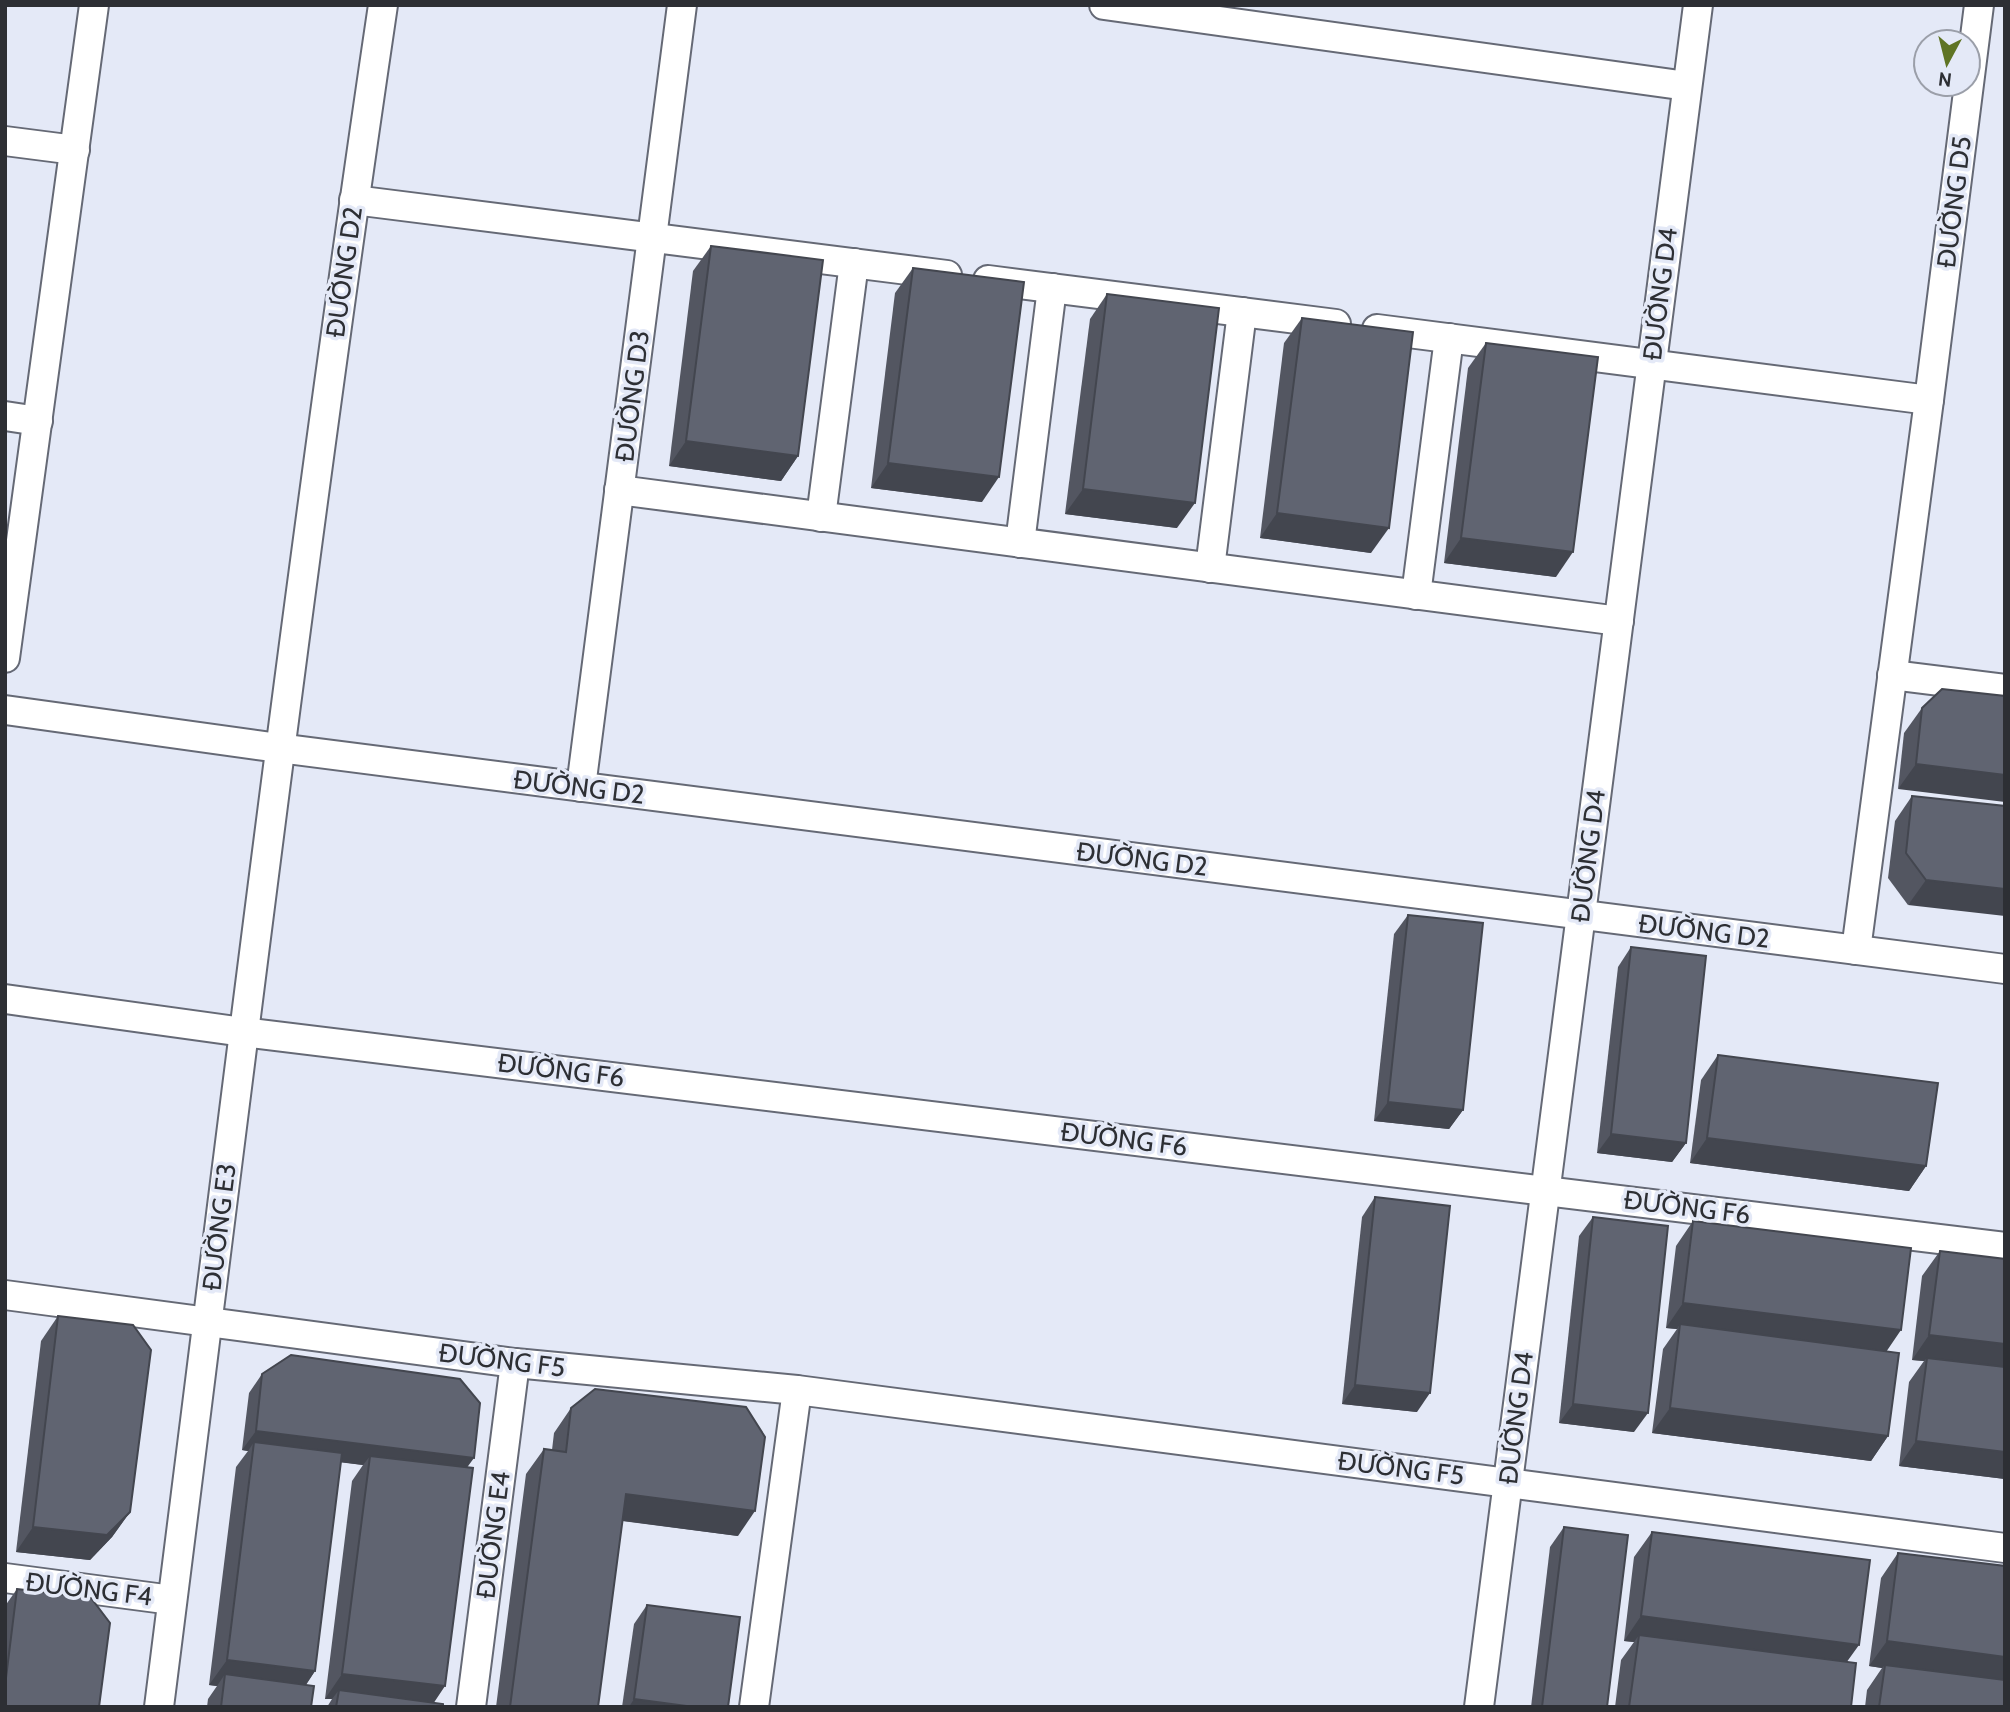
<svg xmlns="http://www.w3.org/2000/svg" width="2010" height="1712" viewBox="0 0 2010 1712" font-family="Cabin,sans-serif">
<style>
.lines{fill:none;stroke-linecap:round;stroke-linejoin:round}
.minor-casing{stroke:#656975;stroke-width:32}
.minor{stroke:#fff;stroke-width:28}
.wall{fill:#535661}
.shaded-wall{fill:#43464f}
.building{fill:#606471;stroke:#43464f;stroke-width:2}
.labels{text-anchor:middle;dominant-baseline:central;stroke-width:7;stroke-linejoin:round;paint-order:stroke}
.street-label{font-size:26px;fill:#2d2f34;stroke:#e4e9f7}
</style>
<rect width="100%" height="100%" fill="#e4e9f7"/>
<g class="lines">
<g class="minor-casing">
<g id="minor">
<path d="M1104 5 1687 86"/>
<path d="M5 141 75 150"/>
<path d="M354 200 947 275"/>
<path d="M988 280 1336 324"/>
<path d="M1377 329 1929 400"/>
<path d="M5 416 38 421"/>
<path d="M619 490 1619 621"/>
<path d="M821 517 854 263"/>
<path d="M1020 543 1052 288"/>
<path d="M1210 568 1242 312"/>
<path d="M1416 595 1449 338"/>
<path d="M5 658 94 5"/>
<path d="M1892 675 2005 689"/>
<path d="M5 710 279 748 2005 969"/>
<path d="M581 787 682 5"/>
<path d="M1856 950 1929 400 1979 5"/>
<path d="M5 999 243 1032 2005 1247"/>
<path d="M5 1295 515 1363 797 1390 2005 1548"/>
<path d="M5 1578 172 1600"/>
<path d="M159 1707C231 1139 299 571 383 5"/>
<path d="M471 1707 515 1363"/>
<path d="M754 1707 797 1390"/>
<path d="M1479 1707 1698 5"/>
</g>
</g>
<use href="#minor" class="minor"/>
</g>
<g class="wall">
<path d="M711 246 798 456 781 481 669 466 693 271Z"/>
<path d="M913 268 982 502 871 488 895 293Z"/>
<path d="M1107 294 1177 528 1065 514 1090 319Z"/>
<path d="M1302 318 1371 553 1260 538 1284 343Z"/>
<path d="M1486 343 1556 577 1444 563 1468 368Z"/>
<path d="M2005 696 1898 789 1904 733 1922 708Z"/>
<path d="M1912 796 2005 806 1908 905 1888 878 1895 821Z"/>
<path d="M1408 915 1463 1110 1449 1129 1374 1121 1394 934Z"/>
<path d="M1631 947 1686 1143 1672 1162 1597 1153 1618 967Z"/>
<path d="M1718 1055 1926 1166 1909 1191 1690 1163 1701 1080Z"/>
<path d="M1375 1197 1417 1412 1342 1404 1362 1217Z"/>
<path d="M1593 1217 1634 1432 1559 1423 1579 1236Z"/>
<path d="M1693 1221 1886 1351 1888 1436 1871 1461 1652 1433 1663 1349 1677 1329 1666 1328 1676 1246Z"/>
<path d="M1940 1251 2005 1259V1479L1899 1466 1909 1382 1924 1361 1912 1360 1922 1276Z"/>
<path d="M58 1316 130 1512 112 1537 90 1560 16 1552 41 1341Z"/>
<path d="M262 1374 467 1468 434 1702 443 1707H327L332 1699H325L352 1481 363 1465 341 1462 315 1671 306 1685 311 1707H207L208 1699 217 1686 209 1685 236 1467 248 1451 242 1450 249 1393Z"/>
<path d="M571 1408 738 1536 622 1521 598 1707H496L526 1474 544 1449 552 1450 554 1433Z"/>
<path d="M1564 1527 1607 1707H1531L1550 1547Z"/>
<path d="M1652 1532 1847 1662 1851 1707H1615L1621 1660 1634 1642 1624 1641 1634 1557Z"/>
<path d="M1898 1553 2005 1707H1865L1867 1690 1882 1668 1869 1666 1881 1578Z"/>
<path d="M17 1589 5 1707V1606Z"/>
<path d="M647 1605 728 1707H622L634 1624Z"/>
</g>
<g class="shaded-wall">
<path d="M686 441 798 456 781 481 669 466Z"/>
<path d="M888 463 999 477 982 502 871 488Z"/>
<path d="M1083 489 1195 503 1177 528 1065 514Z"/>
<path d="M1277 513 1389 528 1371 553 1260 538Z"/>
<path d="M1461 538 1573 552 1556 577 1444 563Z"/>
<path d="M1916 764 2005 775V802L1898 789Z"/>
<path d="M1926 880 2005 889V916L1908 905Z"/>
<path d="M1388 1102 1463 1110 1449 1129 1374 1121Z"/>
<path d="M1611 1134 1686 1143 1672 1162 1597 1153Z"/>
<path d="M1707 1138 1926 1166 1909 1191 1690 1163Z"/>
<path d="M1683 1303 1901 1330 1884 1355 1680 1324 1677 1329 1666 1328Z"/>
<path d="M1929 1335 2005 1344V1371L1927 1358 1924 1361 1912 1360Z"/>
<path d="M1355 1385 1430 1393 1417 1412 1342 1404Z"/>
<path d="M1573 1404 1648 1413 1634 1432 1559 1423Z"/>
<path d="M1670 1408 1888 1436 1871 1461 1652 1433Z"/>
<path d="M256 1431 474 1458 460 1477 370 1456 363 1465 253 1452 254 1442 248 1451 242 1450Z"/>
<path d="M1916 1441 2005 1452V1479L1899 1466Z"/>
<path d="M626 1494 755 1511 738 1536 609 1519Z"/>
<path d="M130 1512 112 1537 90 1560 16 1552 33 1527Z"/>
<path d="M1641 1616 1859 1645 1841 1670 1639 1635 1634 1642 1624 1641Z"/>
<path d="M1887 1641 2005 1657V1684L1885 1665 1882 1668 1869 1666Z"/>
<path d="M227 1660 315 1671 298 1696 225 1674 217 1686 209 1685Z"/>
<path d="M342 1674 445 1686 431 1707 339 1690 332 1699H325Z"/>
<path d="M634 1699 694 1707H629Z"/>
</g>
<g class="building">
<path d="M711 246 823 260 798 456 686 441Z"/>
<path d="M913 268 1024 282 999 477 888 463Z"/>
<path d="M1107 294 1219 308 1195 503 1083 489Z"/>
<path d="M1302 318 1413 332 1389 528 1277 513Z"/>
<path d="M1486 343 1598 357 1573 552 1461 538Z"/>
<path d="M1942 689 2005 696V775L1916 764 1922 708Z"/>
<path d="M1912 796 2005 806V889L1926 880 1906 853Z"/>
<path d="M1408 915 1483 923 1463 1110 1388 1102Z"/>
<path d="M1631 947 1706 956 1686 1143 1611 1134Z"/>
<path d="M1718 1055 1938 1083 1926 1166 1707 1138Z"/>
<path d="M1375 1197 1450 1206 1430 1393 1355 1385Z"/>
<path d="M1593 1217 1668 1226 1648 1413 1573 1404Z"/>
<path d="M1693 1221 1911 1248 1901 1330 1683 1303Z"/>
<path d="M1940 1251 2005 1259V1344L1929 1335Z"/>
<path d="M58 1316 133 1325 151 1350 130 1512 107 1535 33 1527Z"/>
<path d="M1680 1324 1899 1353 1888 1436 1670 1408Z"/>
<path d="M291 1355 460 1379 480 1403 474 1458 256 1431 262 1374Z"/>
<path d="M1927 1358 2005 1367V1452L1916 1441Z"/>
<path d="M595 1389 746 1407 765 1437 755 1511 626 1494 598 1707H510L544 1449 566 1452 571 1408Z"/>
<path d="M254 1442 342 1453 315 1671 227 1660Z"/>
<path d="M370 1456 473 1468 445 1686 342 1674Z"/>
<path d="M1564 1527 1628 1535 1607 1707H1542Z"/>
<path d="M1652 1532 1870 1560 1859 1645 1641 1616Z"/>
<path d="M1898 1553 2005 1566V1657L1887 1641Z"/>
<path d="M17 1589 91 1598 110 1623 99 1707H5V1686Z"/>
<path d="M647 1605 740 1617 728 1707H694L634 1699Z"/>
<path d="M1639 1635 1856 1663 1851 1707H1629Z"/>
<path d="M1885 1665 2005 1680V1707H1879Z"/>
<path d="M225 1674 314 1686 311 1707H221Z"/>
<path d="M339 1690 443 1704V1707H336Z"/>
</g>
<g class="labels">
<g class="street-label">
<text transform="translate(1954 202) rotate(-83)">ĐƯỜNG D5</text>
<text transform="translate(344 272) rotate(-82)">ĐƯỜNG D2</text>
<text transform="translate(1660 294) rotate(-83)">ĐƯỜNG D4</text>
<text transform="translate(632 396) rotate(-83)">ĐƯỜNG D3</text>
<text transform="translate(579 787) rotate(7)">ĐƯỜNG D2</text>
<text transform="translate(1588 856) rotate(-83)">ĐƯỜNG D4</text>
<text transform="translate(1142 859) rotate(7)">ĐƯỜNG D2</text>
<text transform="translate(1704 931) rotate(7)">ĐƯỜNG D2</text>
<text transform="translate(561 1070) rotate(7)">ĐƯỜNG F6</text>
<text transform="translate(1124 1139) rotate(7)">ĐƯỜNG F6</text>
<text transform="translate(1687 1207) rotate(7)">ĐƯỜNG F6</text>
<text transform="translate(219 1227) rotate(-83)">ĐƯỜNG E3</text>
<text transform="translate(502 1360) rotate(7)">ĐƯỜNG F5</text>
<text transform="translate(1516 1418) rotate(-83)">ĐƯỜNG D4</text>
<text transform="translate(1401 1468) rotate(7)">ĐƯỜNG F5</text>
<text transform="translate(493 1535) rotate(-83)">ĐƯỜNG E4</text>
<text transform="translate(89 1589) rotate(7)">ĐƯỜNG F4</text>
</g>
</g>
<rect width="2010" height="1712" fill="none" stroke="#2d2f34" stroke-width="14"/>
<g transform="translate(1947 63) rotate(187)"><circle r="33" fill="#e4e9f7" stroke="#9b9fa9" stroke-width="2"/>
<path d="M0-5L12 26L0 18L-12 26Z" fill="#5f7424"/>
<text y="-10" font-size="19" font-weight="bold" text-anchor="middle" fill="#2d2f34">N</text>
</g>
</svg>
